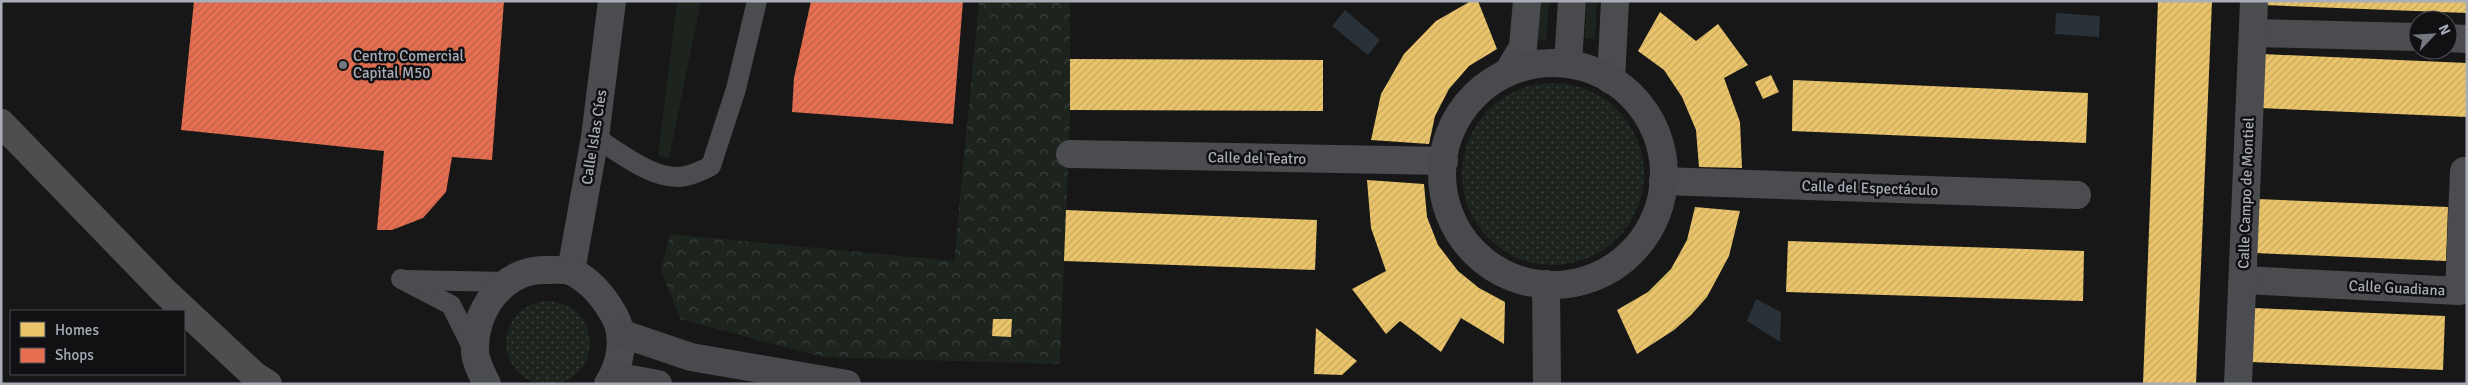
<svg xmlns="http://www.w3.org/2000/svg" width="2468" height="385" viewBox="0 0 2468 385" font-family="Signika,sans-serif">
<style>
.grass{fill:#1d241e}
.forest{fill:url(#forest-crowns)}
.garden{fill:url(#garden-dots)}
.water{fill:#2a3239}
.homes{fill:url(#homes-hatch)}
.shops{fill:url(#shops-hatch)}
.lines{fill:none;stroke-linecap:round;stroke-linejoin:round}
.lane{stroke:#4b4c50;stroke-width:20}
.street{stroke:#4b4c50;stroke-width:28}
.secondary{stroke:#4a4a4e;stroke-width:28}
.highway{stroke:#4e4e51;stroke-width:28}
.poi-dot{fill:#757880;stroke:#111113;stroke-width:2}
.labels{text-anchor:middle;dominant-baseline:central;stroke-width:5;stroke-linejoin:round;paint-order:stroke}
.poi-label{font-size:15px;fill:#a8adb8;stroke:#111113;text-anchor:start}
.street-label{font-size:15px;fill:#a8adb8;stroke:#111113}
</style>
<defs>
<pattern id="forest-crowns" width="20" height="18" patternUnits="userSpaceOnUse" patternTransform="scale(1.25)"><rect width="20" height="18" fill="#1d241e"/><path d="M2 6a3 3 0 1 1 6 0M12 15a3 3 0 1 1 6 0" fill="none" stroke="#3b413d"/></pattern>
<pattern id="garden-dots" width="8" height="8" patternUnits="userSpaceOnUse" patternTransform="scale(1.25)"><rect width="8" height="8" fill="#1d241e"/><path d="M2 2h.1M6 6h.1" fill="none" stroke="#3b413d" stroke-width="1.8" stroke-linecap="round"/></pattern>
<pattern id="homes-hatch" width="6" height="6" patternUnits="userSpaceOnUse" patternTransform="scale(1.25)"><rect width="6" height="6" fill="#e9c46a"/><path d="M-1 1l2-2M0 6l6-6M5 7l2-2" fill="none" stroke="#c4a760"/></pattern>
<pattern id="shops-hatch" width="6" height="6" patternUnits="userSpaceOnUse" patternTransform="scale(1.25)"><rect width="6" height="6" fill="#e76f51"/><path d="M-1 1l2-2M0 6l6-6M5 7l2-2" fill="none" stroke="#ba604a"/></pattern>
</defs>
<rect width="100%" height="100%" fill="#171717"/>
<g class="grass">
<path d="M677 1H701L669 158 658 156Z"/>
<path d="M1540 1H1549L1546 41 1537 40Z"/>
<path d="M1587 1H1597L1595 39 1585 38Z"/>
</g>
<path class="forest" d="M979 1H1070V117L1060 364 822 357 680 319 661 270 670 234 954 261Z"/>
<g class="garden">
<circle cx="1553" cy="174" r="91"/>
<circle cx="548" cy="343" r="42"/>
</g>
<g class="water">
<path d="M1345 10 1380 40 1368 55 1332 26Z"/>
<path d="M2056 13 2100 16 2099 37 2055 34Z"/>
<path d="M1756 299 1781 312 1780 342 1747 321Z"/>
</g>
<g class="homes">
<path d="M1471 1H1478L1497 49 1469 66 1449 89 1435 116 1429 144 1371 140 1381 94 1404 54 1436 21Z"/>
<path d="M2158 1H2212L2196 384H2143Z"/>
<path d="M2263 1H2467V13L2263 5Z"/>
<path d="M1660 12 1696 41 1718 24 1748 65 1724 78 1740 122 1742 168 1699 167 1696 130 1682 97 1664 70 1638 51Z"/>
<path d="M2262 54 2467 63V117L2260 108Z"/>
<path d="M1070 59 1323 60V111L1070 110Z"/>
<path d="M1771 75 1779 92 1763 99 1755 82Z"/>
<path d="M1793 80 2088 93 2086 143 1792 131Z"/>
<path d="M1367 180 1424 184 1427 217 1438 245 1458 271 1479 288 1505 302 1504 344 1461 318 1441 352 1400 321 1386 334 1352 289 1386 271 1371 228Z"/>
<path d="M2257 199 2448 207 2446 261 2255 253Z"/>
<path d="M1695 207 1740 211 1729 256 1707 297 1691 315 1674 330 1637 354 1617 310 1648 292 1671 269 1687 240Z"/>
<path d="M1066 210 1317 220 1315 270 1064 261Z"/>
<path d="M1788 241 2084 251 2083 301 1786 292Z"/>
<path d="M2254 308 2445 316 2443 370 2250 362Z"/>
<path d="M993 319H1012L1011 337 992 336Z"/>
<path d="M1316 328 1357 361 1342 375 1314 374Z"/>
</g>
<g class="shops">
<path d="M194 1H504L492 160 452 157 446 192 423 218 392 230H377L384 151 181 130Z"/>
<path d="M811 1H963L953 124 792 112 794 78Z"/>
</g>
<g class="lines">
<g class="lane">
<path d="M595 137C618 152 657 183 686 176 694 174 703 170 711 166L736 89 757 1"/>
<path d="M401 279 451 305 475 353"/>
<path d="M405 280 508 282"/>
</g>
<g class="street">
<path d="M2253 33 2418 37"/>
<path d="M2448 38 2467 39"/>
<path d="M1508 72 1523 47 1527 1"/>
<path d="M1611 80 1615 1"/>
<path d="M1070 154 1444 161"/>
<path d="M1663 181 2077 195"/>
<path d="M571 271 595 137 612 1"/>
<path d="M2243 280 2459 291 2464 171H2467"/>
<path d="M487 384C482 374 476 363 475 352 473 311 503 269 546 270 554 270 565 269 573 272 592 282 604 297 614 315 626 336 621 364 608 384"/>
<path d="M2238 384 2254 1"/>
</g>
<g class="secondary">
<path d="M1568 63 1572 1"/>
<circle cx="1553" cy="174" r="111"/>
<path d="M1546 284 1547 384"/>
<path d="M620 333 691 357 847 384"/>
<path d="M614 376 658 384"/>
</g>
<path class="highway" d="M1 123 164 291 254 375 268 384"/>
</g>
<circle class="poi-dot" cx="343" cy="65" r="5"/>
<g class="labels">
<g class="poi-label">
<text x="353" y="56">Centro Comercial<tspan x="353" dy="17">Capital M50</tspan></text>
</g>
<g class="street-label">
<text transform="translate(594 137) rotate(-81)">Calle Islas Cíes</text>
<text transform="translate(1257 158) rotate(1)">Calle del Teatro</text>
<text transform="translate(1870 188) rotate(2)">Calle del Espectáculo</text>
<text transform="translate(2246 193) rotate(-88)">Calle Campo de Montiel</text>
<text transform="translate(2397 288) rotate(3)">Calle Guadiana</text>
</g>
</g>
<rect width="2468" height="385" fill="none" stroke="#a8adb8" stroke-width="5"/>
<rect x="10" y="310" width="175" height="65" fill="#111113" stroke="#4d4f55"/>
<rect x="20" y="322" width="25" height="15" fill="#e9c46a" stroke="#4d4f55"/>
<text x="55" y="335" font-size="15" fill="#a8adb8">Homes</text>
<rect x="20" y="348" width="25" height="15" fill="#e76f51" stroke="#4d4f55"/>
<text x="55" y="360" font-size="15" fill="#a8adb8">Shops</text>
<g transform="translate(2433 35) rotate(65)"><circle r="24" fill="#111113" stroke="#4d4f55"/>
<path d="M0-4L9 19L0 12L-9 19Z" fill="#757880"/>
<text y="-8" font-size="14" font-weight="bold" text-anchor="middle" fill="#a8adb8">N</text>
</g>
</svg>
